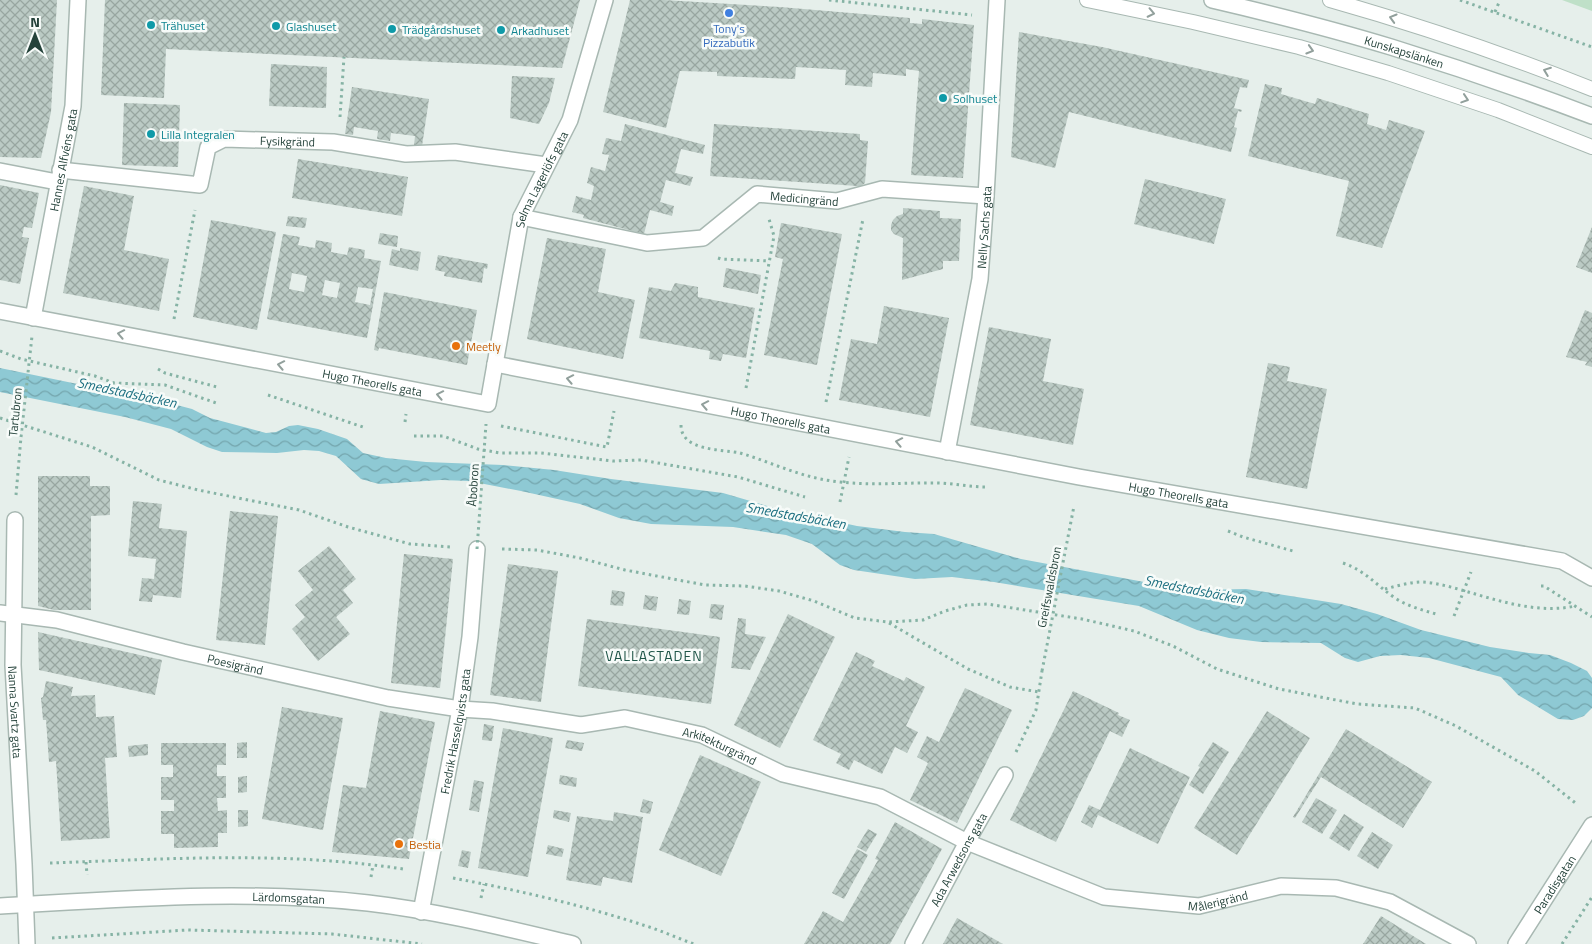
<svg xmlns="http://www.w3.org/2000/svg" width="1592" height="944" viewBox="0 0 1592 944" font-family="'Titillium Web',sans-serif">
<style>
.green{fill:#bfe0c8}
.water{fill:url(#water-waves)}
.building{fill:url(#building-cross-hatch);fill-rule:evenodd}
.lines{fill:none;stroke-linecap:round;stroke-linejoin:round}
.lane-casing{stroke:#a8b8b2;stroke-width:16}
.street-casing{stroke:#a8b8b2;stroke-width:18}
.path{stroke:#86b3a5;stroke-width:3;stroke-dasharray:2.5 4;stroke-linecap:butt}
.lane{stroke:#fff;stroke-width:14}
.street{stroke:#fff;stroke-width:15}
.path-bridge{stroke:#86b3a5;stroke-width:3;stroke-dasharray:2.5 4;stroke-linecap:butt}
.oneway{stroke:#92a09c}
.shop-dot{fill:#3f7fe0;stroke:#f7fbf9;stroke-width:2}
.culture-dot{fill:#0f9aa8;stroke:#f7fbf9;stroke-width:2}
.food-dot{fill:#e8710a;stroke:#f7fbf9;stroke-width:2}
.labels{text-anchor:middle;dominant-baseline:central;stroke-width:5;stroke-linejoin:round;paint-order:stroke}
.culture-label{font-size:12px;fill:#0d838f;stroke:#f7fbf9;text-anchor:start}
.shop-label{font-size:12px;fill:#366cbe;stroke:#f7fbf9}
.street-label{font-size:12px;fill:#24423a;stroke:#f7fbf9}
.food-label{font-size:12px;fill:#c56008;stroke:#f7fbf9;text-anchor:start}
.water-label{font-size:14px;font-style:italic;fill:#1c6f80;stroke:#f7fbf9}
.neighbourhood-label{font-size:14px;letter-spacing:1px;fill:#1f5548;stroke:#f7fbf9}
</style>
<defs>
<pattern id="water-waves" width="16" height="10" patternUnits="userSpaceOnUse" patternTransform="scale(1.25)"><rect width="16" height="10" fill="#8ec9d4"/><path d="M0 5q4-4 8 0t8 0" fill="none" stroke="#74a5ad"/></pattern>
<pattern id="building-cross-hatch" width="8" height="8" patternUnits="userSpaceOnUse" patternTransform="scale(1.25)"><rect width="8" height="8" fill="#bbcac4"/><path d="M0 0l8 8M0 8l8-8" fill="none" stroke="#98a6a0"/></pattern>
</defs>
<rect width="100%" height="100%" fill="#e6efeb"/>
<path class="green" d="M1562 0H1592V11Z"/>
<path class="water" d="M0 368 92 387 112 395 122 394 173 404 192 409 210 418 266 433 276 432 289 426 298 425 318 429 347 439 363 453 386 458 426 462 503 465 554 470 611 479 723 493 774 508 857 526 905 532 934 534 1021 559 1171 587 1198 590 1246 589 1341 604 1377 614 1421 630 1490 647 1529 653 1550 655 1571 663 1587 671 1592 678V708L1584 716 1573 720 1558 719 1518 695 1501 677 1429 658 1401 655 1380 656 1358 662 1345 658 1321 643 1261 642 1229 638 1197 630 1139 606 994 582 952 577 915 579 854 570 840 565 812 544 786 535 733 527 651 524 619 518 580 504 521 491 469 481 441 480 379 484 361 479 336 456 319 451 304 450 277 453 222 452 207 447 171 429 125 417 0 392Z"/>
<g class="building">
<path d="M0 0H57L51 112 41 158 0 157Z"/>
<path d="M105 0H580L562 68 166 49 164 98 101 95Z"/>
<path d="M630 0H664L780 7 910 18V23L922 24V19L974 25 963 178 911 175 919 71 906 69V76L873 73 872 87 845 85 846 70 796 67 795 79 717 76V72L680 71 666 128 603 112Z"/>
<path d="M1019 32 1102 47 1249 80 1247 88 1240 87 1234 108 1242 110 1241 112 1238 111 1234 127 1237 128 1231 152 1069 112 1055 168 1011 157Z"/>
<path d="M271 64 327 67 326 108 269 106Z"/>
<path d="M512 76 555 78 549 103 539 124 510 118Z"/>
<path d="M1265 84 1282 88 1281 94 1315 104 1317 98 1369 114 1367 124 1386 130 1389 120 1425 131 1382 248 1336 236 1349 181 1248 156Z"/>
<path d="M352 87 429 99 422 146 414 145 415 136 391 133 390 141 377 139 378 131 354 127 353 135 345 134Z"/>
<path d="M124 103 180 105 178 167 122 165Z"/>
<path d="M625 124 705 145 703 154 681 149 675 173 693 177 690 186 666 180 660 202 674 206 672 216 650 210 644 234 583 218 584 215 572 212 576 196 591 200 594 186 587 183 591 167 605 171 609 155 602 154 606 138 621 141Z"/>
<path d="M714 124 860 134V140L868 141 865 183 861 186H857L710 176Z"/>
<path d="M298 159 408 177 402 216 292 198Z"/>
<path d="M1145 179 1226 199 1214 244 1134 224Z"/>
<path d="M0 185 39 193 32 228 24 227 22 237 29 238 20 284 0 280Z"/>
<path d="M84 186 134 196 124 250 169 259 159 311 63 293Z"/>
<path d="M903 208 940 211V218L961 219 959 261H943V269L902 280 903 238 894 234 891 230V225L893 220 897 216 903 214Z"/>
<path d="M288 216 307 218 305 228 286 226Z"/>
<path d="M211 220 276 232 257 330 193 317Z"/>
<path d="M781 223 842 234 817 365 764 355 783 259 775 257Z"/>
<path d="M1592 227V273L1576 267Z"/>
<path d="M380 233 398 236 397 247 378 244Z"/>
<path d="M283 234 300 237 298 245 315 248 316 240 332 243 331 252 347 255 349 247 365 250 364 258 381 261 367 338 267 319ZM292 273 307 276 304 292 289 289ZM325 280 340 283 337 298 322 295ZM358 287 373 289 370 305 355 302Z"/>
<path d="M547 238 606 249 598 292 635 300 623 359 527 339Z"/>
<path d="M400 248 421 252 418 271 389 265 392 249 400 251Z"/>
<path d="M438 255 488 264 487 269 484 268 482 283 444 276 445 272 435 270Z"/>
<path d="M726 268 761 275 758 294 723 287Z"/>
<path d="M675 283 698 287V297L755 308 746 358 723 354 721 361 709 359 710 351 639 338 649 287 671 291Z"/>
<path d="M384 292 477 310 467 365 379 348 378 351 374 350Z"/>
<path d="M884 306 949 318 930 417 839 400 851 339 877 344Z"/>
<path d="M1585 310 1592 313V367L1585 365 1587 362 1566 357Z"/>
<path d="M989 327 1051 339 1043 381 1084 389 1073 445 970 425Z"/>
<path d="M1268 363 1290 367 1287 381 1327 389 1307 489 1246 477Z"/>
<path d="M38 476H90V486H110V515L91 516V610H54L38 606Z"/>
<path d="M133 501 162 504 159 528 187 531 181 598 153 595 152 602 139 601 142 578 154 579 156 559 128 556Z"/>
<path d="M230 511 278 516 265 645 216 640Z"/>
<path d="M329 546 356 579 343 590 353 603 336 617 350 634 318 661 292 629 305 617 295 605 313 590 298 571Z"/>
<path d="M404 554 453 559 440 688 391 683Z"/>
<path d="M508 564 558 571 541 702 490 695Z"/>
<path d="M612 590 625 592 623 606 610 605Z"/>
<path d="M645 595 658 597 656 611 643 609Z"/>
<path d="M679 599 691 601 689 615 677 614Z"/>
<path d="M711 604 724 605 722 620 709 618Z"/>
<path d="M788 614 835 637 780 748 734 725Z"/>
<path d="M738 618 746 619 745 634 766 637 750 670 731 668Z"/>
<path d="M587 619 720 637 711 704 578 686Z"/>
<path d="M38 632 162 660 155 695 39 670Z"/>
<path d="M856 652 875 661 872 666 904 681 906 677 925 687 906 726 918 732 907 753 895 747 882 774 854 760 849 770 836 763 841 754 813 740Z"/>
<path d="M46 681 73 687 71 696 95 695 96 717 114 716 117 757 105 758 110 838 61 841 56 761 49 762 46 720H43L41 698 43 697Z"/>
<path d="M965 688 1012 710 957 823 910 800 928 763 917 757 927 736 939 742Z"/>
<path d="M1073 691 1119 713 1118 715 1130 720 1122 737 1110 731 1056 842 1010 820Z"/>
<path d="M282 707 343 718 323 830 262 819Z"/>
<path d="M380 711 435 722 409 859 332 852 343 785 366 788Z"/>
<path d="M1267 711 1310 738 1237 855 1194 828Z"/>
<path d="M484 724 494 726 492 741 482 740Z"/>
<path d="M503 728 553 738 528 877 478 868Z"/>
<path d="M1346 729 1432 782 1403 828 1321 777 1295 818 1293 817Z"/>
<path d="M567 740 584 743 582 751 565 748Z"/>
<path d="M247 742V758H237V743Z"/>
<path d="M1213 742 1229 752 1203 794 1189 785 1200 767 1198 766Z"/>
<path d="M161 743H226V765H217V776H226V798H217L218 811 227 810V833H218V847L174 848V834H161V811H174V800H161V777H173V765H161Z"/>
<path d="M148 744V755L129 757 128 746Z"/>
<path d="M1130 748 1190 777 1158 844 1098 815 1092 828 1081 822 1089 805 1100 810Z"/>
<path d="M700 755 761 782 721 876 659 850Z"/>
<path d="M560 775 577 778 576 787 559 784Z"/>
<path d="M247 776V792L238 793V777Z"/>
<path d="M474 780 484 782 479 812 469 810Z"/>
<path d="M1316 798 1337 810 1322 834 1302 822Z"/>
<path d="M643 799 653 802 650 814 640 812Z"/>
<path d="M238 810H248V826L238 827Z"/>
<path d="M554 810 571 813 569 822 553 818Z"/>
<path d="M614 812 643 817 632 883 603 877 601 886 566 880 577 816 613 821Z"/>
<path d="M1344 814 1364 827 1349 851 1329 838Z"/>
<path d="M895 822 942 849 890 944H804L823 911 843 922 878 860 875 859Z"/>
<path d="M868 829 877 834 866 852 857 847Z"/>
<path d="M1372 832 1393 845 1378 869 1357 856Z"/>
<path d="M548 845 564 849 562 857 546 854Z"/>
<path d="M857 849 868 855 844 899 832 893Z"/>
<path d="M462 850 471 852 468 868 458 866Z"/>
<path d="M1381 916 1426 944H1363Z"/>
<path d="M957 918 1003 944H943Z"/>
</g>
<g class="lines">
<g class="lane-casing">
<g id="lane">
<path d="M1087 0 1193 22 1299 47 1388 73 1498 110 1592 147"/>
<path d="M1330 0C1419 25 1506 55 1592 89"/>
</g>
</g>
<g class="street-casing">
<g id="street">
<path id="s1" d="M1212 0C1272 14 1332 29 1391 47 1459 68 1526 91 1592 116"/>
<path id="s2" d="M60 170 200 185 208 147 224 139 333 142 406 154 455 152 546 165"/>
<path d="M0 171 57 182"/>
<path id="s3" d="M521 217 647 243 703 238 757 194 837 201 882 189 986 196"/>
<path id="s4" d="M0 311 488 404 521 217 570 120 605 0"/>
<path id="s5" d="M33 318 73 106 78 0"/>
<path id="s6" d="M495 364 1079 477 1562 561 1592 578"/>
<path id="s7" d="M947 452 980 279 986 196 997 0"/>
<path id="s8" d="M15 520 13 665 24 864 27 944"/>
<path id="s9" d="M0 613 57 620 183 652 388 698 460 709 492 711 581 725 625 718 702 735 783 774 880 797 967 842 1104 897 1199 906 1281 886 1336 888 1390 902 1468 944"/>
<path id="s10" d="M0 906C123 899 245 889 368 903 437 911 505 928 573 944"/>
<path id="s11" d="M421 912 460 709 470 637 477 549"/>
<path id="s12" d="M913 944 967 842 1005 775"/>
<path id="s13" d="M1516 944 1592 825"/>
</g>
</g>
<g class="path">
<path d="M829 0 972 15"/>
<path d="M1460 0 1592 47"/>
<path d="M1495 12 1500 0"/>
<path d="M340 117 344 57"/>
<path d="M718 258 721 259 769 261"/>
<path d="M174 319 195 210"/>
<path d="M0 351 21 359 95 376 114 383 165 385 219 404"/>
<path d="M158 369 165 373 217 387"/>
<path d="M746 388 774 236 769 219"/>
<path d="M268 395 363 427"/>
<path d="M826 402 863 219"/>
<path d="M0 418 92 447 159 480 198 490 299 510 348 527 410 544 451 547"/>
<path d="M405 422 406 414"/>
<path d="M681 425C681 451 720 449 740 453 764 460 788 471 812 477 855 488 898 482 941 483 956 484 971 487 986 487"/>
<path d="M501 426 607 447 614 411"/>
<path d="M414 436H443L478 449 500 453H541L613 461 641 460 738 477 805 497"/>
<path d="M16 495 21 437"/>
<path d="M840 502 849 457"/>
<path d="M1228 531 1243 537 1293 551"/>
<path d="M502 549 537 550 580 558 625 570 705 585 745 586 779 591 814 601 855 618 888 622 923 620 945 611 967 605 987 604 1082 619 1134 631 1173 646 1217 669 1279 689 1357 704 1415 708 1456 726 1535 771 1578 805"/>
<path d="M1343 563C1366 571 1376 585 1395 598 1407 606 1422 610 1436 614"/>
<path d="M1541 586H1544L1592 617"/>
<path d="M1385 589C1397 586 1410 582 1423 582 1437 583 1451 587 1465 591 1499 601 1539 614 1575 606"/>
<path d="M1454 616 1471 572"/>
<path d="M889 623 968 669 1010 687 1039 692"/>
<path d="M1016 752 1036 710 1042 671"/>
<path d="M86 862 87 875"/>
<path d="M50 863C167 859 286 851 403 869"/>
<path d="M371 877 373 865"/>
<path d="M453 878C517 890 582 905 643 925 660 930 677 938 694 944"/>
<path d="M481 898 484 884"/>
<path d="M52 938 188 930 332 934 422 944"/>
<path d="M1562 944 1592 897"/>
</g>
<use href="#lane" class="lane"/>
<use href="#street" class="street"/>
<g class="path-bridge">
<path d="M21 437 32 336"/>
<path d="M477 549 486 424"/>
<path d="M1042 671 1074 506"/>
</g>
</g>
<defs><path id="oneway-chevron" d="M-2-3.5L2.5 0L-2 3.5" fill="none" stroke-width="1.6" stroke-linecap="round" stroke-linejoin="round" transform="scale(1.25)"/></defs>
<g class="oneway">
<use href="#oneway-chevron" transform="translate(1151 13) rotate(12)"/>
<use href="#oneway-chevron" transform="translate(1393 18) rotate(-164)"/>
<use href="#oneway-chevron" transform="translate(1310 50) rotate(17)"/>
<use href="#oneway-chevron" transform="translate(1547 71) rotate(-159)"/>
<use href="#oneway-chevron" transform="translate(1465 99) rotate(18)"/>
<use href="#oneway-chevron" transform="translate(121 334) rotate(-169)"/>
<use href="#oneway-chevron" transform="translate(281 365) rotate(-169)"/>
<use href="#oneway-chevron" transform="translate(570 379) rotate(-169)"/>
<use href="#oneway-chevron" transform="translate(440 395) rotate(-169)"/>
<use href="#oneway-chevron" transform="translate(705 405) rotate(-169)"/>
<use href="#oneway-chevron" transform="translate(899 442) rotate(-169)"/>
</g>
<circle class="shop-dot" cx="729" cy="13" r="5"/>
<g class="culture-dot">
<circle cx="151" cy="25" r="5"/>
<circle cx="276" cy="26" r="5"/>
<circle cx="392" cy="29" r="5"/>
<circle cx="501" cy="30" r="5"/>
<circle cx="943" cy="98" r="5"/>
<circle cx="151" cy="134" r="5"/>
</g>
<g class="food-dot">
<circle cx="456" cy="346" r="5"/>
<circle cx="399" cy="844" r="5"/>
</g>
<g class="labels">
<g class="culture-label">
<text x="161" y="25">Trähuset</text>
<text x="286" y="26">Glashuset</text>
<text x="402" y="29">Trädgårdshuset</text>
<text x="511" y="30">Arkadhuset</text>
<text x="953" y="98">Solhuset</text>
<text x="161" y="134">Lilla Integralen</text>
</g>
<g class="shop-label">
<text x="729" y="28">Tony's<tspan x="729" dy="14">Pizzabutik</tspan></text>
</g>
<g class="street-label">
<text stroke="none"><textPath href="#s1" startOffset="199">Kunskapslänken</textPath></text>
<text stroke="none"><textPath href="#s2" startOffset="261">Fysikgränd</textPath></text>
<text stroke="none"><textPath href="#s5" startOffset="161">Hannes Alfvéns gata</textPath></text>
<text stroke="none"><textPath href="#s4" startOffset="729">Selma Lagerlöfs gata</textPath></text>
<text stroke="none"><textPath href="#s3" startOffset="302">Medicingränd</textPath></text>
<text stroke="none"><textPath href="#s7" startOffset="228">Nelly Sachs gata</textPath></text>
<text stroke="none"><textPath href="#s4" startOffset="379">Hugo Theorells gata</textPath></text>
<text transform="translate(15 412) rotate(-84)">Tartubron</text>
<text stroke="none"><textPath href="#s6" startOffset="291">Hugo Theorells gata</textPath></text>
<text transform="translate(473 485) rotate(-86)">Åbobron</text>
<text stroke="none"><textPath href="#s6" startOffset="696">Hugo Theorells gata</textPath></text>
<text transform="translate(1049 587) rotate(-79)">Greifswaldsbron</text>
<text stroke="none"><textPath href="#s9" startOffset="241">Poesigränd</textPath></text>
<text stroke="none"><textPath href="#s8" startOffset="192">Nanna Svartz gata</textPath></text>
<text stroke="none"><textPath href="#s11" startOffset="184">Fredrik Hasselqvists gata</textPath></text>
<text stroke="none"><textPath href="#s9" startOffset="736">Arkitekturgränd</textPath></text>
<text stroke="none"><textPath href="#s12" startOffset="96">Ada Arwedsons gata</textPath></text>
<text stroke="none"><textPath href="#s13" startOffset="71">Paradisgatan</textPath></text>
<text stroke="none"><textPath href="#s10" startOffset="289">Lärdomsgatan</textPath></text>
<text stroke="none"><textPath href="#s9" startOffset="1266">Målerigränd</textPath></text>
</g>
<g class="food-label">
<text x="466" y="346">Meetly</text>
<text x="409" y="844">Bestia</text>
</g>
<g class="water-label">
<text transform="translate(127 392) rotate(12)">Smedstadsbäcken</text>
<text transform="translate(796 515) rotate(10)">Smedstadsbäcken</text>
<text transform="translate(1194 589) rotate(11)">Smedstadsbäcken</text>
</g>
<g class="neighbourhood-label">
<text x="654" y="655">VALLASTADEN</text>
</g>
</g>
<g transform="translate(35 35)" stroke="#f7fbf9" stroke-width="4" paint-order="stroke">
<path d="M0-4L9 19L0 12L-9 19Z" fill="#24423a"/>
<text y="-8" font-size="14" font-weight="bold" text-anchor="middle" fill="#24423a">N</text>
</g>
</svg>
